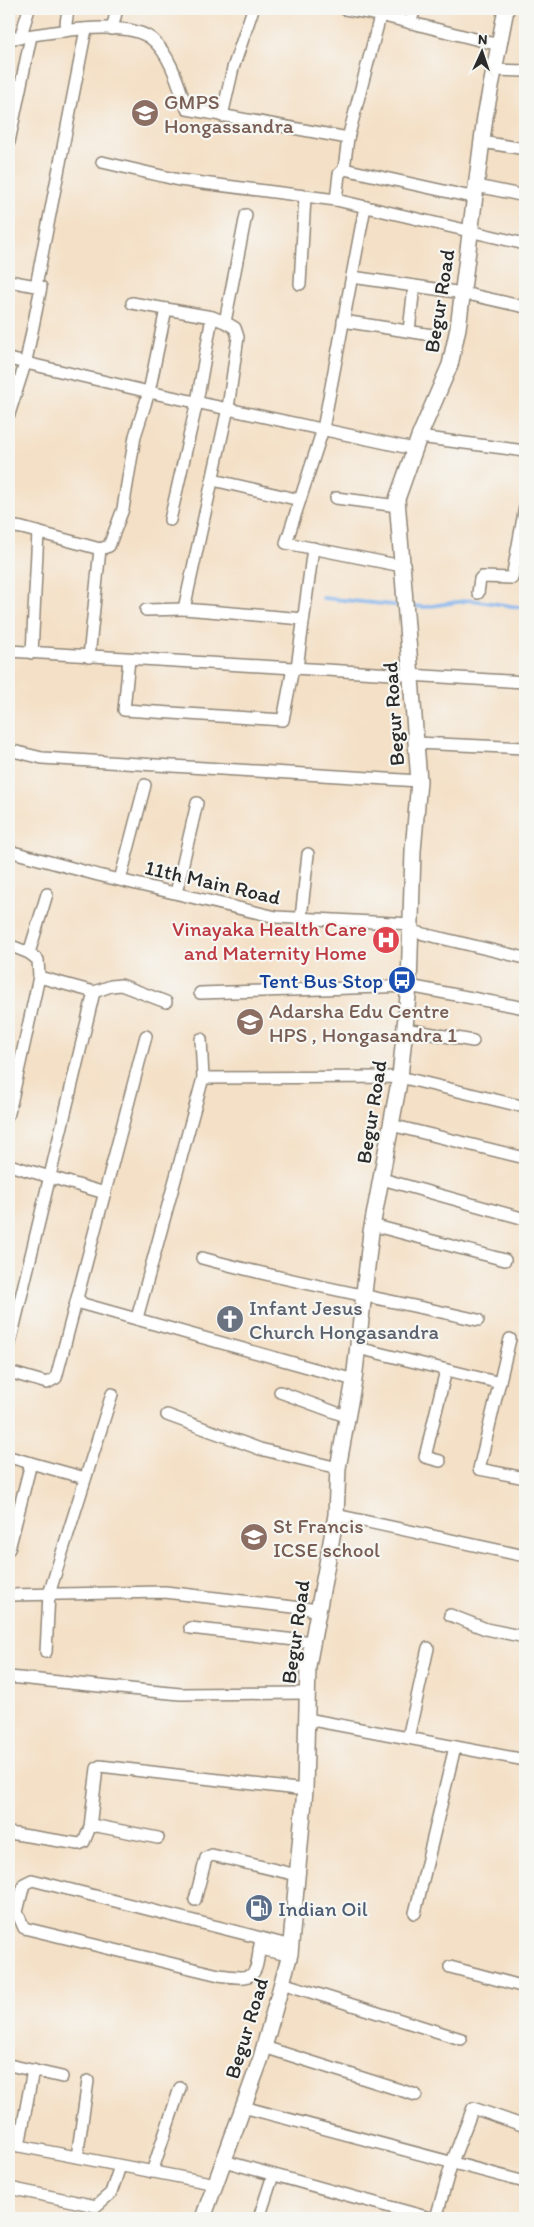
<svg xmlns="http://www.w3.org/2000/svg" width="534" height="2227" viewBox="0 0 534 2227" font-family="Itim,sans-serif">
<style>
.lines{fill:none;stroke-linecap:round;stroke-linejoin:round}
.stream{stroke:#7eafe9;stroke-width:4}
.minor-casing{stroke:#908678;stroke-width:14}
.secondary-casing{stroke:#908678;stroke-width:18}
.minor{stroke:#fff;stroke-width:11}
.secondary{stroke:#fff;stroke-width:15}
.labels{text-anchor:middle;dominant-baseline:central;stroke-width:4.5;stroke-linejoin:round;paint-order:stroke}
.education-label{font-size:21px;fill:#785e54;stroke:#f6f6f2;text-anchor:start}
.street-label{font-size:21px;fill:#2b2b2b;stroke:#f6f6f2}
.health-label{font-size:21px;fill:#be3a42;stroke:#f6f6f2;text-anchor:end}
.transit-label{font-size:21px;fill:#164399;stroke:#f6f6f2;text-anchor:end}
.worship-label{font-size:21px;fill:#5b616d;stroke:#f6f6f2;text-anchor:start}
.service-label{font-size:21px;fill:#4e5e75;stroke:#f6f6f2;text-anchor:start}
</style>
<rect width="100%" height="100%" fill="#f6f6f2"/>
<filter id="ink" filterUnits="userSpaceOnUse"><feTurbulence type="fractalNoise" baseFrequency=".02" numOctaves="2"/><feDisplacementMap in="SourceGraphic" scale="10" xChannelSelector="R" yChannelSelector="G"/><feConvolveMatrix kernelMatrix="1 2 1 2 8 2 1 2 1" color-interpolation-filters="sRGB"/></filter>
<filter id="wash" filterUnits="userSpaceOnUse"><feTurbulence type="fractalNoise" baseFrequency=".0096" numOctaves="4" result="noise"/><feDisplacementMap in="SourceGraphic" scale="20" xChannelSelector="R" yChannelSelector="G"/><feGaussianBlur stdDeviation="1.12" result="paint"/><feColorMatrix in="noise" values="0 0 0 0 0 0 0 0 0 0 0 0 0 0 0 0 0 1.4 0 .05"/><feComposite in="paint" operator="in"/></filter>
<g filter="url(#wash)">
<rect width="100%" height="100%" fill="#f4e0c6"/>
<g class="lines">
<g class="stream">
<path d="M323 598 403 606"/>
<path d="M410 606 425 607 471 600 525 608"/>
</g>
</g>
</g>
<g filter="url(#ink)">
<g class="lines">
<g class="minor-casing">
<g id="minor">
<path d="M345 9 380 15 499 45"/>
<path d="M382 9 348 138 344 169 476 198"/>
<path d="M410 23 415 9"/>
<path d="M112 29 117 9"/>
<path d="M65 31 68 9"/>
<path d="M20 38 29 9"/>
<path d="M9 39C41 34 129 16 154 41 172 58 179 87 187 109L348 138"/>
<path d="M494 70 525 71"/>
<path d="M222 116 233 68 253 9"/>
<path d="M9 142 31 36"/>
<path d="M482 142 525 149"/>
<path d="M102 162 179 180 336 200 525 244"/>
<path d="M477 186 525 196"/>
<path d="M336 200 339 174 344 169"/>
<path d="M365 207 323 429 286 543 402 566"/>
<path d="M352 277 463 293 525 307"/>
<path d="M9 281 41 287 26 361 9 414"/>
<path d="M300 284 305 197"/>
<path d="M36 286 86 29"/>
<path d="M132 303 212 317 225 322 246 215"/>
<path d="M343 321 432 335"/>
<path d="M225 322 235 328 238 337 228 408 184 609 303 619"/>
<path d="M409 331 414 286"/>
<path d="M9 359 149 392 414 449"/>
<path d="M419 437 525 451"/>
<path d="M213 480 300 500"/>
<path d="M336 498 398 506"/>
<path d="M170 520 197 402 212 317"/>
<path d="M9 526 22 528 100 549"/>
<path d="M100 549 109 546 123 509 135 436 149 392 166 309"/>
<path d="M478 593 480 579 482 577 512 578 525 507"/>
<path d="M146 610 184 609"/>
<path d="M9 651 525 682"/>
<path d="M32 653 38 532"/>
<path d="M89 657 100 549"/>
<path d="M129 659 124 710 283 720 293 668"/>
<path d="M297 668 313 548"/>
<path d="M416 743 525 748"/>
<path d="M9 750 42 758 419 781"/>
<path d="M9 851 98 875 276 917 412 924"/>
<path d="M120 880 145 785"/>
<path d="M176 893 197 803"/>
<path d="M301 918 308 854"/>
<path d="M411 931 525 958"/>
<path d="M9 945 29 953 38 960 39 977 9 1113"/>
<path d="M29 953 47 894"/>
<path d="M39 977 94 992 111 986 121 985 166 1002"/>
<path d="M200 993 409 986 525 1008"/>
<path d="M405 1029 473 1041"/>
<path d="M203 1078 400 1077 525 1107"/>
<path d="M391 1125 525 1158"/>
<path d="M9 1165 105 1193"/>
<path d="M382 1179 525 1219"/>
<path d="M372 1225 505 1260"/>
<path d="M202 1258C293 1283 386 1299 478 1320"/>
<path d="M78 1299 83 1304 354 1380"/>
<path d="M137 1318 203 1078 201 1039"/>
<path d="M510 1339 479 1469 525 1478"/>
<path d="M9 1347 94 992"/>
<path d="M358 1348 500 1383"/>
<path d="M9 1372 47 1383 56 1378 146 1036"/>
<path d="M280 1392 348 1417"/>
<path d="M167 1415 260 1449 338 1468"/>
<path d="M9 1457 85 1478"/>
<path d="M440 1461 425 1457 446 1370"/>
<path d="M336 1515 525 1556"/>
<path d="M9 1549 31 1463"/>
<path d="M9 1595 165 1592 319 1610"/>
<path d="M450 1615 486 1629 525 1637"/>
<path d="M190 1628 313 1642"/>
<path d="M46 1652 49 1594 112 1394"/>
<path d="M9 1677 180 1694 308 1693"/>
<path d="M307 1719 525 1760"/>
<path d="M408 1738 428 1648"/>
<path d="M90 1827 97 1768 100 1766 305 1790"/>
<path d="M9 1833 79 1844 84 1842 90 1827 97 1826 158 1838"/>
<path d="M195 1900 206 1858 212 1855 297 1875"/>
<path d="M415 1913 455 1747"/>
<path d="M261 1938C255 1976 260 1981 219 1975L24 1928 17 1912 24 1884 32 1880 261 1938 291 1946"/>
<path d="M259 1949 289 1955"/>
<path d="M450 1967 525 1987"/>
<path d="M282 1983 461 2039"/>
<path d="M264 2047 416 2095"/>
<path d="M9 2065 62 2077"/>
<path d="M243 2107 525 2182"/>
<path d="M9 2144 216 2184"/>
<path d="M19 2146 33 2070"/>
<path d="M77 2157 88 2081"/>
<path d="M224 2161 430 2218"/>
<path d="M152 2172 180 2088"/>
<path d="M9 2188 96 2206 111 2193 120 2166"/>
<path d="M259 2218 273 2175"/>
<path d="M436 2218 452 2162 473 2108 522 2125"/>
</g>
</g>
<g class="secondary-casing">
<path id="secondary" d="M203 2218 261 2058 290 1954 305 1790 308 1666 336 1515 338 1468 354 1380 371 1232 400 1077 409 986 413 851 419 781 397 499 419 437 450 365 458 328 485 117 506 9"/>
</g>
<use href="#minor" class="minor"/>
<use href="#secondary" class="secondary"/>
</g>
</g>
<defs>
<g id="school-disc" transform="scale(1.4375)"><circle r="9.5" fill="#8d6e63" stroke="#f6f6f2"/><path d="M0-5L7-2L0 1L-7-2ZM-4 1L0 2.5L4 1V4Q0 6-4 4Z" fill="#fff"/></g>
<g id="hospital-disc" transform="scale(1.4375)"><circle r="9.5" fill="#e0444e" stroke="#f6f6f2"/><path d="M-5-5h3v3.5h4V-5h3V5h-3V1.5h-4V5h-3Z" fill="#fff"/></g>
<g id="bus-disc" transform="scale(1.4375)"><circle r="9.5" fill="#1a4fb4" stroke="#f6f6f2"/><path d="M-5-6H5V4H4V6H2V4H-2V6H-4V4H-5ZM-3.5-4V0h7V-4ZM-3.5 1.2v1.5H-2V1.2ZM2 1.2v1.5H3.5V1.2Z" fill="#fff"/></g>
<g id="church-disc" transform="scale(1.4375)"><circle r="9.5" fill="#6b7280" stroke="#f6f6f2"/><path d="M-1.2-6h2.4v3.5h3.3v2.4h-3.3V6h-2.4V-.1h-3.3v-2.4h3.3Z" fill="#fff"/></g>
<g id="fuel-disc" transform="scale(1.4375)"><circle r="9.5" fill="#5c6f8a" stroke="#f6f6f2"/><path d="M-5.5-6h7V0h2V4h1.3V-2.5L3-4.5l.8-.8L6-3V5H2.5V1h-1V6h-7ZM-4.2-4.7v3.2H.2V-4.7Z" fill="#fff"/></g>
</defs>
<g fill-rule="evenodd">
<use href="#school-disc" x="145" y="113"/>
<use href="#hospital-disc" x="386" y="940"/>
<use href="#bus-disc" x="402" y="980"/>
<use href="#school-disc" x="250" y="1022"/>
<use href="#church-disc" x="230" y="1319"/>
<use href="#school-disc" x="254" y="1537"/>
<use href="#fuel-disc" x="259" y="1908"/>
</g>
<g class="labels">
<g class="education-label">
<text x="164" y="101">GMPS<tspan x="164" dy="24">Hongassandra</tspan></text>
<text x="269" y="1010">Adarsha Edu Centre<tspan x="269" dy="24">HPS , Hongasandra 1</tspan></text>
<text x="273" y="1525">St Francis<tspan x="273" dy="24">ICSE school</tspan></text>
</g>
<g class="street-label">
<text transform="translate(439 301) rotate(-81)">Begur Road</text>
<text transform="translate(393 714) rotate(-94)">Begur Road</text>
<text transform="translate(213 882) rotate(13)">11th Main Road</text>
<text transform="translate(371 1112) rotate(-81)">Begur Road</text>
<text transform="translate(295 1632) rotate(-82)">Begur Road</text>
<text transform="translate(246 2028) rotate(-73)">Begur Road</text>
</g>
<g class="health-label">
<text x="367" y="928">Vinayaka Health Care<tspan x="367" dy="24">and Maternity Home</tspan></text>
</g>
<g class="transit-label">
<text x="383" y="980">Tent Bus Stop</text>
</g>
<g class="worship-label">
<text x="249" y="1307">Infant Jesus<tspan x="249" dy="24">Church Hongasandra</tspan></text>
</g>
<g class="service-label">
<text x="278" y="1908">Indian Oil</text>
</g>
</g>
<rect width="534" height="2227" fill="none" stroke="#f6f6f2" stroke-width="30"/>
<g transform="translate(482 52) rotate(3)" stroke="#f6f6f2" stroke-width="4" paint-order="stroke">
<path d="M0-4L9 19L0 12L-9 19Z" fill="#2b2b2b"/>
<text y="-8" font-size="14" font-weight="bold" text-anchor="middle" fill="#2b2b2b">N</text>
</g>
</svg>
